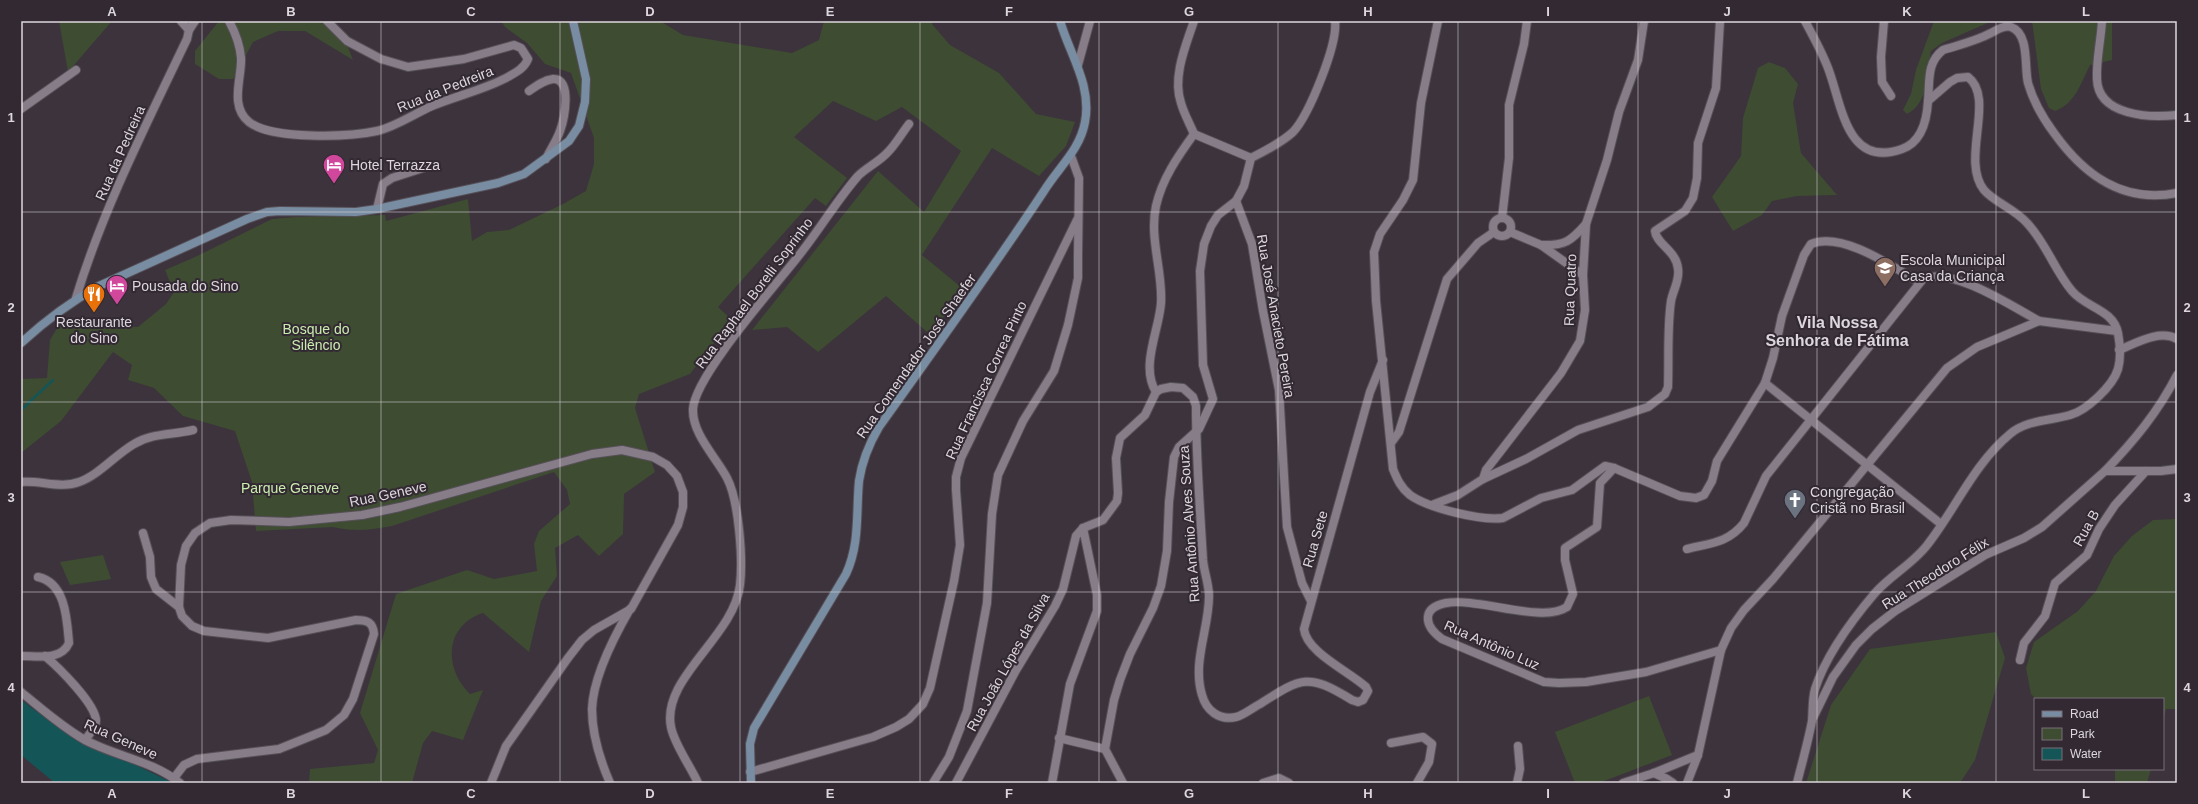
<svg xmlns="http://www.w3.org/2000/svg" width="2198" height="804" viewBox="0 0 2198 804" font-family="Arial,sans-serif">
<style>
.green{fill:#3e4c32}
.water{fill:#145557}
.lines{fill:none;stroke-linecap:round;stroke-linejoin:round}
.stream{stroke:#145557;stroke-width:2.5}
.street-casing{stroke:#575058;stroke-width:10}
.secondary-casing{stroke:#575058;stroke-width:10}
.street{stroke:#877d88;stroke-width:8}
.secondary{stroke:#788da2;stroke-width:8}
.grid{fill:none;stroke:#ddd7dd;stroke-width:1;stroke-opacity:0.55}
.labels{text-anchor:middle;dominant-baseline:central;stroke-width:4;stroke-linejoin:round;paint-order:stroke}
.street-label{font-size:14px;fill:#ddd7dd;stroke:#322933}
.poi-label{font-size:14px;fill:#ddd7dd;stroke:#322933;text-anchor:start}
.park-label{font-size:14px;fill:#caedad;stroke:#322933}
.quarter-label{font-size:16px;font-weight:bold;fill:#ddd7dd;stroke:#322933}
.neatline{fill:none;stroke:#ddd7dd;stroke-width:1.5}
.grid-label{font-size:13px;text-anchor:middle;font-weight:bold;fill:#ddd7dd}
</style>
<rect width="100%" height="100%" fill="#3c333d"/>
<g class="green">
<path d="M59 21H112L68 72Z"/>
<path d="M219 21H320L346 42 353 60 305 31H278L253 42 233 79H219L195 64V51Z"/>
<path d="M501 21H660L683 35 792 53 819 40 824 21H932V24L950 45 999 73 1036 114 1075 122 1066 146 1039 176 992 148 922 255 967 292 944 316 935 339 886 296 818 352 787 327 752 330 878 171 924 212 961 151 902 107 876 121 833 101 794 137 847 178 826 206 815 198 718 307 732 320 690 374 639 394 635 408 655 472 624 494 623 534 599 556 578 535 555 548 557 576 541 601 529 652 483 613C445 625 443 668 470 694L483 690 463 740 432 731 423 743 412 783H309L310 769 374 763 378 750 360 713 396 594 467 570 494 579 537 571 534 544 539 531 570 504 567 490 554 472 392 526C372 530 353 532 333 527L256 531 252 482 235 431 183 416 154 388 128 380 132 365 113 352 61 421 21 453V379L47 378 50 340 63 318 66 324 138 327 166 304 174 292 165 270 195 257 272 219 296 217 385 215 386 221 468 199 472 241 487 232 509 230 561 205 586 191 594 164V138L571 73 545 64 527 43 505 27Z"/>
<path d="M1934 21H1992L1942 43 1931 51C1927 73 1929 103 1907 114L1903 110 1911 94 1916 70Z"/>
<path d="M2032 21H2112V60L2090 65C2081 83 2075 104 2055 111L2049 108 2041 89Z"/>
<path d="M1769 62 1785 68 1798 84 1793 103 1801 153 1837 195 1797 196 1772 201 1762 215 1733 231 1712 197 1741 156 1743 118 1758 68Z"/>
<path d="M2177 519V709H2166L2163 721V699H2036L2031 694 2026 668 2034 642 2078 611 2096 591 2114 556 2132 536 2153 520Z"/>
<path d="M103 555 111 579 70 585 60 562Z"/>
<path d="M1996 632 2005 658 1975 760 1960 783H1806L1831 705 1870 649Z"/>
<path d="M1649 696 1672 755 1599 783H1575L1555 732Z"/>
<path d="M2115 769H2151L2147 783H2115Z"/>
</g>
<path class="water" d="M21 700 63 731 99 751 123 759 173 783H55L21 755Z"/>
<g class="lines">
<path class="stream" d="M21 410 53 380"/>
<g class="street-casing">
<g id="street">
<path d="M181 21 189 30"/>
<path d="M229 21C235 32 240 45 241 58 242 78 229 106 249 122 272 140 349 137 377 131 395 127 414 114 432 106 456 96 483 90 506 78 515 73 524 69 528 59L521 48 514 45 464 59 408 67 381 59 347 41 327 21"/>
<path d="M1194 21C1186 45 1172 77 1181 103 1184 114 1190 124 1194 134"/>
<path d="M1438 21 1421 103 1413 180 1403 200 1380 234 1374 252 1376 301 1393 469C1397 479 1401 488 1410 495 1428 508 1481 521 1503 518L1541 498 1572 490 1605 466 1614 468 1680 496 1696 498 1704 495 1712 481 1717 461 1765 383 1773 358 1782 316 1804 255 1811 244C1842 231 1893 267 1919 282"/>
<path d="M1884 21 1881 57 1882 82 1891 96"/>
<path d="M2102 21C2101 40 2096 60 2097 79 2098 116 2150 118 2177 115"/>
<path d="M1078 65 1090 21"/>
<path d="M529 91C536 86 544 80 553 79 573 78 564 120 560 131 557 140 550 150 546 159"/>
<path d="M1928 101C1930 82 1926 63 1943 50 1959 45 1976 41 1991 33 1997 30 2004 25 2011 27 2030 34 2024 67 2028 83 2033 101 2043 118 2054 133 2084 175 2123 204 2177 193"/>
<path d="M21 109 76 70"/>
<path d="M1194 134 1251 158C1265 151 1281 143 1293 132 1309 115 1338 44 1335 21"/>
<path d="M1236 201 1252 244 1263 311 1279 390 1287 527 1302 583 1311 601"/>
<path d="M377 209 383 184 392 178 426 167"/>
<circle cx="1502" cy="227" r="9"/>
<path d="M1502 218 1509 158V105L1524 44 1527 21"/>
<path d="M1510 232 1541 245 1583 275"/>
<path d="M1541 245C1565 246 1571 241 1586 224"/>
<path d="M76 298C103 209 147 123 187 39L189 30 195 21"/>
<path d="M2119 350C2136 343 2160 329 2177 339"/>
<path d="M1765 383 1941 524"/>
<path d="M1156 392C1140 366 1159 331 1161 303 1163 272 1149 238 1156 206 1162 179 1178 156 1194 134"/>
<path d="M1391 443 1399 432 1447 279 1478 243 1494 232"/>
<path d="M1614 468 1600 483 1597 527 1565 548V560L1573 594 1567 607C1542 624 1478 597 1446 603 1421 608 1424 626 1442 639L1544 682 1559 683 1586 682 1646 672 1721 650"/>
<path d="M2105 471C2134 441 2158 412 2177 375"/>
<path d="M1483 479 1526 459 1578 430 1648 407 1665 394 1668 387C1669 359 1667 329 1671 301 1673 290 1680 280 1678 269 1677 251 1656 244 1655 231L1685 211 1693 198 1697 178 1698 143 1716 88 1720 21"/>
<path d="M21 482C40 480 61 489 79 482 99 475 115 455 134 444 152 433 173 435 193 430"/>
<path d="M1432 505 1458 495 1483 479 1486 470 1500 452 1561 373 1580 341 1585 310 1583 275 1586 224 1607 160 1619 112 1638 60 1644 21"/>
<path d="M143 533 150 557 151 577 156 589 179 607"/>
<path d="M1687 549C1711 543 1728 543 1744 523L1766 476 1923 279C1952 266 2013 307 2039 321"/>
<path d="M21 656C38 656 61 661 69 643 67 620 66 583 38 577"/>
<path d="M45 656C58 667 96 704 96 721 96 728 89 734 85 740"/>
<path d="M2020 660 2024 643 2045 616 2055 583 2087 555 2099 529 2115 505 2146 471"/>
<path d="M21 692C42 709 62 727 85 740 115 756 153 761 180 783"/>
<path d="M1813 718 1833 677 1856 645 1872 629 1895 611 1985 555 2024 538 2042 527 2105 471H2161L2177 469"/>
<path d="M1059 738 1105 749"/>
<path d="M1391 743 1423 737 1432 744 1429 762 1417 783"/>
<path d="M1105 749 1114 700 1120 680 1130 654 1153 608 1161 586 1167 551 1169 502 1174 457 1179 447 1199 429 1213 399 1203 365 1200 271 1204 244 1211 226 1218 215 1236 201 1244 186 1251 158"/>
<path d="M1105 749 1123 783"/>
<path d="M750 772 873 737 896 727 909 719 923 704 930 688 954 581 960 545 956 490V477L961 458 1077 220"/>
<path d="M1654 773 1667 779 1673 783"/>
<path d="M174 778 184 765 197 759 279 749 326 730 344 715 353 699 374 634C373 622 367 620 356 620L268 638 204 631 192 626 182 616 179 607 181 565 186 546 195 533 210 523 231 520 289 522 362 515 400 507 592 454 622 450 653 457 667 465 677 476 683 492V507L678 525 631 609 594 630 582 640 568 658 506 746 491 783"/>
<path d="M610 783C600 760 592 735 592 709 593 678 615 635 630 609"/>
<path d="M698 783C691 767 674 744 671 727 661 678 734 637 740 585 743 559 739 501 727 478 716 457 692 434 693 409 695 375 777 284 800 254 820 229 837 200 858 176 867 167 879 162 888 152 896 144 902 133 909 124"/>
<path d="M933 783 949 757 967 711 987 603 992 514 998 475 1023 421 1054 371 1068 325 1078 278V257L1079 178 1071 156"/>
<path d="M956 783 1015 672 1055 606 1063 589 1076 536 1083 528 1103 520 1117 501 1118 493 1116 458 1120 438 1145 415 1156 392 1161 389 1171 387 1183 388 1193 397 1196 406C1196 457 1200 509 1203 560 1204 572 1209 584 1209 596 1209 629 1192 662 1202 695 1206 710 1219 721 1236 717 1244 715 1252 708 1260 704 1302 677 1308 673 1352 700L1358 702 1363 700 1368 691 1366 687C1350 672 1306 652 1304 629L1370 392 1383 360"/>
<path d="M1052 783 1070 684 1097 611V595L1083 528"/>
<path d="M1263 783 1279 778 1289 783"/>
<path d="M1517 783 1520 769 1518 746"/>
<path d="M1623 783 1654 773 1698 755"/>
<path d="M1687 783 1698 755 1721 650 1731 628 1744 610 1773 579 1947 368 1977 347 2039 321 2117 331"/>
<path d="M1797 783C1802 763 1808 742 1812 721 1813 710 1812 700 1815 689 1826 655 1852 620 1875 593 1891 575 1914 563 1928 544 1956 508 1974 464 2010 434 2026 420 2049 421 2070 415 2086 411 2113 386 2118 369 2121 358 2120 344 2118 333 2113 309 2086 308 2072 291 2055 271 2046 243 2027 223 2015 209 1994 202 1984 190 1960 160 1996 98 1968 77L1957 78 1950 82 1928 101C1927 119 1922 142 1902 149 1846 169 1842 104 1828 68 1822 52 1813 36 1805 21"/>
</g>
</g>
<g class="secondary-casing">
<g id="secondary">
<path d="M21 343C45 321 70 302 99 286L247 219 267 212 280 211 356 212 377 209 498 183 524 174 569 141 579 126 585 102 586 79 573 21"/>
<path d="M751 783 750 744 754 728 846 574C860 544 856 513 859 481 862 461 869 444 879 427 935 349 991 271 1044 191 1058 168 1080 150 1085 122 1092 85 1070 55 1060 21"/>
</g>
</g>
<use href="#street" class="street"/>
<use href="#secondary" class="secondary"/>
</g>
<path class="grid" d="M202 21V783M381 21V783M560 21V783M740 21V783M920 21V783M1099 21V783M1278 21V783M1458 21V783M1638 21V783M1817 21V783M1996 21V783M21 212H2177M21 402H2177M21 592H2177"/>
<defs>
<g id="hotel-pin" transform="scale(1.15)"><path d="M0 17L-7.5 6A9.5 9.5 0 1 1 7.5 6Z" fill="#d1479c" stroke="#322933"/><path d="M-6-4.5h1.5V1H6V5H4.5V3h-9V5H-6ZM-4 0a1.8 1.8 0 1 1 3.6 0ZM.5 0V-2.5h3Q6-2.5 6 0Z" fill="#fff"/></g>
<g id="school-pin" transform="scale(1.15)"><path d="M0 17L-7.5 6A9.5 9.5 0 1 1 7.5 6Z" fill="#8d6e63" stroke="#322933"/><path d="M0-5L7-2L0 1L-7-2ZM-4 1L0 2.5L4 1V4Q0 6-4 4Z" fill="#fff"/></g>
<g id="restaurant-pin" transform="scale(1.15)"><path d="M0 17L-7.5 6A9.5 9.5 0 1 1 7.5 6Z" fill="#e8710a" stroke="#322933"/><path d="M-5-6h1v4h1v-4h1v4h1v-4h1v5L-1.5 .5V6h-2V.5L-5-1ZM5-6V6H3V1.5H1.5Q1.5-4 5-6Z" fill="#fff"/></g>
<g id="church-pin" transform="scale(1.15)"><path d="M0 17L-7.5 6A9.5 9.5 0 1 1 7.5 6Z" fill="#6b7280" stroke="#322933"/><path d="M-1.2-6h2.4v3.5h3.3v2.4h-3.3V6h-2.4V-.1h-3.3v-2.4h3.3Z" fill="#fff"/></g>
</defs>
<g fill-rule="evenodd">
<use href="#hotel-pin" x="334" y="165"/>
<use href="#school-pin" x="1885" y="268"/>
<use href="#hotel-pin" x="117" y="286"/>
<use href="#restaurant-pin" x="94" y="294"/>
<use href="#church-pin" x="1795" y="500"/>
</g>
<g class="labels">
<g class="street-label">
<text transform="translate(445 89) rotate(-22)">Rua da Pedreira</text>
<text transform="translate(120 153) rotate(-66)">Rua da Pedreira</text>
<text transform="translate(1570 290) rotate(-88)">Rua Quatro</text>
<text transform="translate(754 293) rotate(-53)">Rua Raphael Borelli Soprinho</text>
<text transform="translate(1276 316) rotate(80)">Rua José Anacieto Pereira</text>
<text transform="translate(916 356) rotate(-55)">Rua Comendador José Shaefer</text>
<text transform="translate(986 380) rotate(-65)">Rua Francisca Correa Pinto</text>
<text transform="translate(388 494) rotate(-12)">Rua Geneve</text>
<text transform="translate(1189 524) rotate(-94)">Rua Antônio Alves Souza</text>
<text transform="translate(2086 528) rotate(-61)">Rua B</text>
<text transform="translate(1315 539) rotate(-74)">Rua Sete</text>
<text transform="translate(1935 573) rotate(-32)">Rua Theodoro Félix</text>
<text transform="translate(1492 645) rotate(24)">Rua Antônio Luz</text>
<text transform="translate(1008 662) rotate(-61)">Rua João Lópes da Silva</text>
<text transform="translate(121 739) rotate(24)">Rua Geneve</text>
</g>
<g class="poi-label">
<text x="350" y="165">Hotel Terrazza</text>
<text x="1900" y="260">Escola Municipal<tspan x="1900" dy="16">Casa da Criança</tspan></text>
<text x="132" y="286">Pousada do Sino</text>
<text x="94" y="322" text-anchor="middle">Restaurante<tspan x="94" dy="16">do Sino</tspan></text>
<text x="1810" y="492">Congregação<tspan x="1810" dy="16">Cristã no Brasil</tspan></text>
</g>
<g class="park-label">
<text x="316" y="329">Bosque do<tspan x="316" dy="16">Silêncio</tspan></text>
<text x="290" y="488">Parque Geneve</text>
</g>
<g class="quarter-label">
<text x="1837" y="322">Vila Nossa<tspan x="1837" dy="18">Senhora de Fátima</tspan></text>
</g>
</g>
<rect width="2198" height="804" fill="none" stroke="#322933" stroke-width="44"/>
<rect x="2034" y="698" width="130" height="72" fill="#322933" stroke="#766f77"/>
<rect x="2042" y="711" width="20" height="6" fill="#788da2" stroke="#766f77"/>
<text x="2070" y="718" font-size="12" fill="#ddd7dd">Road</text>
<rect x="2042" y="728" width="20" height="12" fill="#3e4c32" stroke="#766f77"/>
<text x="2070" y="738" font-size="12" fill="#ddd7dd">Park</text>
<rect x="2042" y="748" width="20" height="12" fill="#145557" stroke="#766f77"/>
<text x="2070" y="758" font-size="12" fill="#ddd7dd">Water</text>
<rect x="22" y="22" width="2154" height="760" class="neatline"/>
<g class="grid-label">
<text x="112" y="16">A</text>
<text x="291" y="16">B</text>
<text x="471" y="16">C</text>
<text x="650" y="16">D</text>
<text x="830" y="16">E</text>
<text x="1009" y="16">F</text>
<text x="1189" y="16">G</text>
<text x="1368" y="16">H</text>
<text x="1548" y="16">I</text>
<text x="1727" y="16">J</text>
<text x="1907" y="16">K</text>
<text x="2086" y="16">L</text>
<text x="11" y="122">1</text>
<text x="2187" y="122">1</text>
<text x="11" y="312">2</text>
<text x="2187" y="312">2</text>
<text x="11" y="502">3</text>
<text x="2187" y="502">3</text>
<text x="11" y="692">4</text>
<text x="2187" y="692">4</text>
<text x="112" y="798">A</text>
<text x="291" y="798">B</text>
<text x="471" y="798">C</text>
<text x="650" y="798">D</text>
<text x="830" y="798">E</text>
<text x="1009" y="798">F</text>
<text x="1189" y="798">G</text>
<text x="1368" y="798">H</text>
<text x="1548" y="798">I</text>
<text x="1727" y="798">J</text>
<text x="1907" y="798">K</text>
<text x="2086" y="798">L</text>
</g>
</svg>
